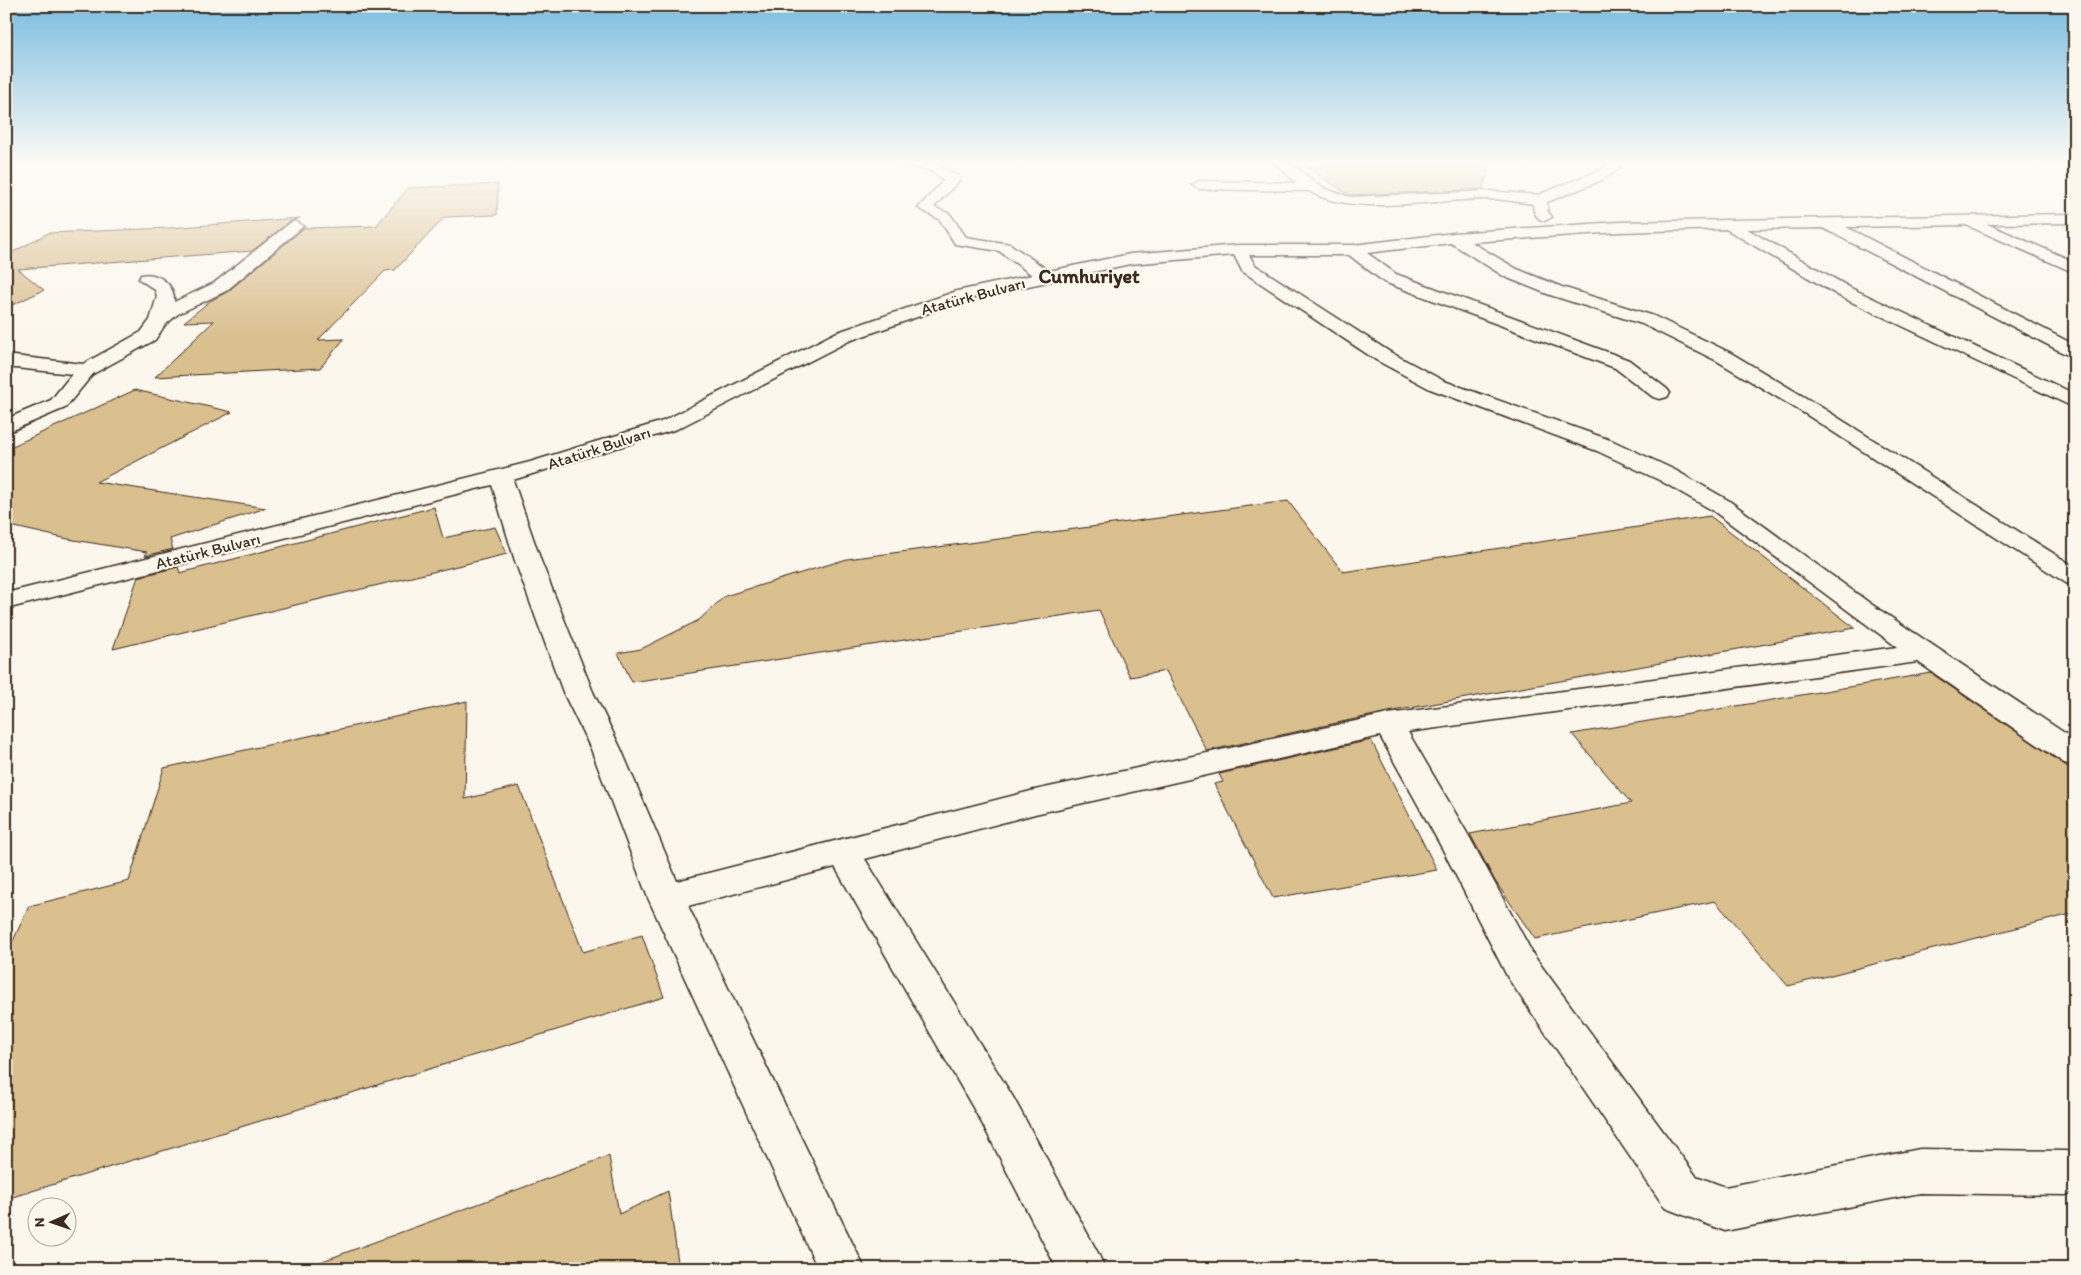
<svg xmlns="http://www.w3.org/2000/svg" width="2081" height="1275" viewBox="0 0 2081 1275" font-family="Itim,sans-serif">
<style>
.building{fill:#dabf8f;stroke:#3b2a1e}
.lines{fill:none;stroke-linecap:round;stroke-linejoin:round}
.minor-casing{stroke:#3b2a1e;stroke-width:3}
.minor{fill:#fbf7ec;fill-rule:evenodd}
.labels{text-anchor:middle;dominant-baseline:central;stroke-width:4.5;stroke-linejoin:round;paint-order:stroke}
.far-street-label{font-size:16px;fill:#3b2a1e;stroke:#fbf7ec}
.far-district-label{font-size:20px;font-weight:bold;fill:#3b2a1e;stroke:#fbf7ec}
</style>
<rect width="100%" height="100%" fill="#fbf7ec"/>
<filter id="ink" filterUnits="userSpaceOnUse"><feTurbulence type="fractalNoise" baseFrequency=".02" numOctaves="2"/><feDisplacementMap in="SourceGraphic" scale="10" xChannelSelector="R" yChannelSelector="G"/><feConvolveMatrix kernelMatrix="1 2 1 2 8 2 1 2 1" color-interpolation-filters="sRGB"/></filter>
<g filter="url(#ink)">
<g class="building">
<path d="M1353 162H1491L1483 189 1399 193 1349 195 1308 168Z"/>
<path d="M498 184 497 215 445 217 395 270 385 271 318 340 344 339 320 368 155 377 214 321 184 322 210 301 227 292 304 228 376 226 408 188Z"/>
<path d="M300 218 289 222 252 251 18 269 44 290 6 308V256L48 233 169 228Z"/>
<path d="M135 390 232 412 96 482 266 508 170 539 173 549 145 556 147 552 68 539 6 525V449Z"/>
<path d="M1288 501 1343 572 1710 516 1855 628 1388 712 1207 751 1166 671 1130 677 1099 610 632 682 618 653 641 649 699 620 725 596 847 559Z"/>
<path d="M434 507 443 538 495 527 507 554 113 649 138 577 178 567 180 573Z"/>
<path d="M1931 673 2075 772V913L1788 986 1715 901 1535 939 1495 881 1470 834 1631 803 1572 734Z"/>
<path d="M467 701 465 799 519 786 583 952 642 935 664 997 6 1199V956L29 906 129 881 164 768Z"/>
<path d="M1371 740 1437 870 1273 898 1214 784 1223 782 1219 774Z"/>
<path d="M609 1156 619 1214 668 1191 679 1269H310L309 1266Z"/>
</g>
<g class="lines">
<g class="minor-casing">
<g id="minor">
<path d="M897 162 933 163 958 176 960 179 958 182 934 207 950 214 966 237 1010 244 1049 271 1130 254 1239 245H1353L1454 233 1619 222 2075 214V223L1987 224 2075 262V273L1966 225 1846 227 2075 345V359L1823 228 1747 229 1851 288 2075 394V408L1839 296 1726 229 1619 232 1471 242 1517 269 1562 287 1654 316 1731 353 1821 407 2075 567V586L2066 583 1807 415 1717 361 1642 324 1550 295 1505 277 1451 243 1367 253 1396 274 1629 360 1667 389 1670 393 1667 397 1660 399 1653 397 1615 368 1384 282 1349 255H1249L1255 265 1390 352 1444 381 1613 441 1675 470 1728 500 1871 604 2075 740V766L2064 763 1918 662 1408 732 1470 838 1534 956 1696 1176 1725 1187 1920 1149 2066 1151 2075 1155V1191L2066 1195 1920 1193 1725 1231 1665 1208 1508 978 1443 850 1380 736 1035 814 865 859 1013 1097 1098 1253 1105 1269H1057L983 1125 835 867 688 906 865 1269H818L648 898 591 749 563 692 515 561 492 485 6 609V593L530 462 663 421 835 333 957 291 1032 275 999 251 955 244 940 220 918 208 944 180 929 170 899 165ZM1234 255 1242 271 1376 360 1430 389 1597 451 1659 480 1712 510 1897 647 1388 714 1035 790 677 881 621 749 593 692 541 561 513 480 677 429 849 341 968 299 1130 264Z"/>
<path d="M1273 162H1288L1325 189 1350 197 1488 191 1538 195 1600 170 1606 166V162H1620V168L1600 181 1547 202V210L1552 217 1545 221C1536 219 1533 212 1533 204 1518 202 1502 199 1487 199 1437 199 1350 217 1309 191L1199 189 1192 185 1199 181 1297 183Z"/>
<path d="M295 221 303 226 300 229 226 291 178 314 165 325 155 340 93 374 65 408 6 433V419L51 400 72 374 6 367V355L83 364 141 332 150 320 157 296 155 290 139 279 141 275C157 271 176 285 174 302L214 283 290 223Z"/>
</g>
</g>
<use href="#minor" class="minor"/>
</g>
</g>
<linearGradient id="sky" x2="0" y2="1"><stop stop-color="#7cbde1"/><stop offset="0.48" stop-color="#fdfbf6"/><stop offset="1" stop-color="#fdfbf6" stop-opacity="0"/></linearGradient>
<rect width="2081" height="340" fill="url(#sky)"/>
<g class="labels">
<g class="far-street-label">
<text transform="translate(973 296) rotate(-15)">Atatürk Bulvarı</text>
<text transform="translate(599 448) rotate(-18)">Atatürk Bulvarı</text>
<text transform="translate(208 551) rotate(-14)">Atatürk Bulvarı</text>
</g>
<g class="far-district-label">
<text x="1089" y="276">Cumhuriyet</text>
</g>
</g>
<rect width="2081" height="1275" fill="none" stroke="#fbf7ec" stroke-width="25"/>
<rect x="12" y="12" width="2056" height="1250" fill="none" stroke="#3b2a1e" stroke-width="2" filter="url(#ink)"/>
<g transform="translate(52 1222) rotate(268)"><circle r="24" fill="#fbf7ec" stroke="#aea59a"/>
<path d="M0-4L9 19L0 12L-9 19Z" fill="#3b2a1e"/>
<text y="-8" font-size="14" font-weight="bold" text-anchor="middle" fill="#3b2a1e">N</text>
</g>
</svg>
